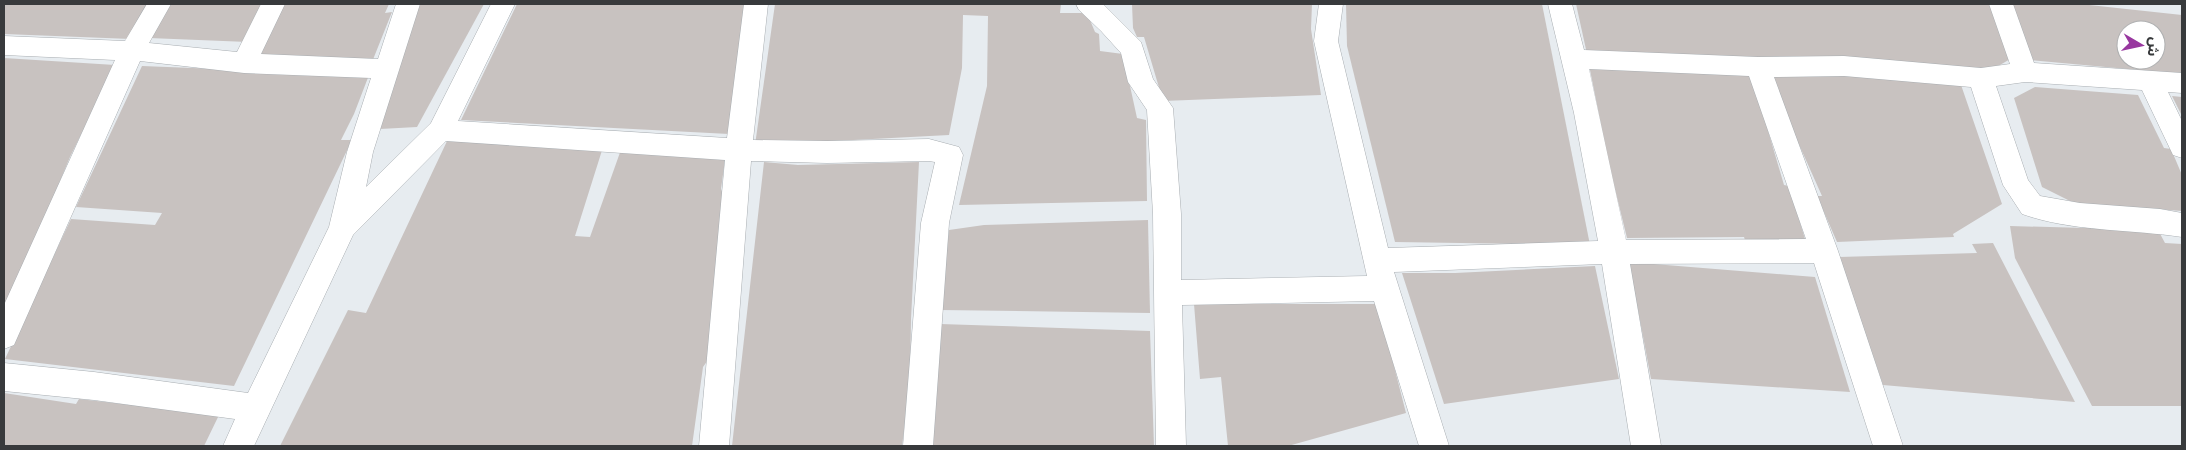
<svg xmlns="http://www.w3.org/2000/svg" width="2186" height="450" viewBox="0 0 2186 450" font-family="Mulish,'Noto Sans Arabic',sans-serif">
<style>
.building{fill:#c8c2c0;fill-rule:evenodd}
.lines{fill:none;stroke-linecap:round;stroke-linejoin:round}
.minor-casing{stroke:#a9aeb2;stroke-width:1}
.minor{fill:#fff;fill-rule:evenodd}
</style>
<rect width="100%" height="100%" fill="#e7ecf0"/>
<g class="building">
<path d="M4 4H151L131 39 4 34Z"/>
<path d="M168 4H267L248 42 149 38Z"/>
<path d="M281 4H389L385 13 392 12 372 62 254 57Z"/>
<path d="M417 4H484L417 127 380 129Z"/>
<path d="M517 4H747L729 134 461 120Z"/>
<path d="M775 4H1061L1060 13H1087L1095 32 1099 34 1100 51 1123 54 1137 118 1146 120 1147 201 959 205 987 86 988 16 963 15 962 68 949 135 755 145Z"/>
<path d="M1132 4H1312L1311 29 1321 95 1163 101 1144 37H1137L1133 28Z"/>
<path d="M1346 4H1542L1590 245 1395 242 1347 46Z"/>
<path d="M1576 4H1992L2012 58 1993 69 1587 54Z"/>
<path d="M2008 4H2080L2182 15V74L2028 60ZM2126 30H2156V60H2126Z"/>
<path d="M4 58 115 65 70 157 4 316Z"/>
<path d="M1589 65 1752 76 1784 185 1789 186 1805 239 1745 240 1744 237 1627 238 1609 165Z"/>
<path d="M142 66 369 75 354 114 341 140H352L234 386 5 359 71 219 155 225 162 213 76 207Z"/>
<path d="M1850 73 1960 82 2002 204 1953 234 1954 237 1837 242 1817 196H1822L1768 75Z"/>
<path d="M2035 87 2138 95 2164 148 2171 149 2182 175V211L2074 203 2042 187 2014 98Z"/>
<path d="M2172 96 2182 97V116Z"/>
<path d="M448 139 604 144 575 236 590 237 623 144 725 160 721 189 724 197 708 360 703 367 692 446H280L348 310 366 313Z"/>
<path d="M764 162 798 165 919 162 911 319 910 387 902 446H732Z"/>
<path d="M1148 220 1150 313 940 310 949 230 984 225Z"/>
<path d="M2010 226 2158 230 2165 243 2182 244V406H2092L2015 258Z"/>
<path d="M1993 243 2075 402 1883 385 1839 257 1977 253 1972 244Z"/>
<path d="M1629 262 1815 277 1850 392 1651 379Z"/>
<path d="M1595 266 1619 379 1444 404 1402 273H1455Z"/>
<path d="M1194 304H1378L1406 413 1288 446H1228L1221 377 1200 379Z"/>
<path d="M940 324 1150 331 1154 446H928Z"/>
<path d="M4 393 76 404 79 399 219 415 204 446H4Z"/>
</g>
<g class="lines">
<g class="minor-casing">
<g id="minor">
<path d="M147 4H171L149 43 237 52 261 4H285L261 54 378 59 396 4H420L373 152 366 187 431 123 491 4H515L458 121 727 138 744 4H768L753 140 827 141 929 139 959 147 963 155 949 223 933 446H903L921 223 935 162 929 161 827 163 751 161 729 446H699L725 160 446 141 353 235 254 446H223L235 419 94 400 4 391V363L94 372 248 393 329 227 347 152 371 78 244 73 140 61 14 345 4 349V305L115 60 4 55V36L125 41Z"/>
<path d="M1076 4H1103L1141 42 1153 79 1173 108 1181 214V280L1367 276 1314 41 1319 4H1343L1338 41 1388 248 1598 241 1574 113 1548 4H1572L1584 50 1758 57 1844 56 1981 68 2010 64 1989 4H2013L2034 63 2182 73V93L2168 92 2182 121V158L2173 155 2142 90 2025 82 1996 86 2028 180 2040 196 2080 203 2160 209 2182 213V237C2130 229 2073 232 2022 214L2003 185 1971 87 1844 76 1774 77 1838 251 1903 446H1873L1814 263 1630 264 1661 446H1631L1602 264 1394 272 1449 446H1419L1374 301 1182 305 1186 446H1156L1153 214 1147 110 1128 82 1121 53 1101 31 1079 10ZM1589 69 1749 76 1806 239 1626 240Z"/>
</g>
</g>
<use href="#minor" class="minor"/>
</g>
<rect width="2186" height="450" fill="none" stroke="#383a3c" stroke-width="10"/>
<g transform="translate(2141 45) rotate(99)"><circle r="24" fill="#ffffff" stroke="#afb0b1"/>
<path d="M0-4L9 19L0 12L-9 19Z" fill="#98379f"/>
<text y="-8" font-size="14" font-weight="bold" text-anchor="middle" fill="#383a3c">ش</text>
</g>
</svg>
